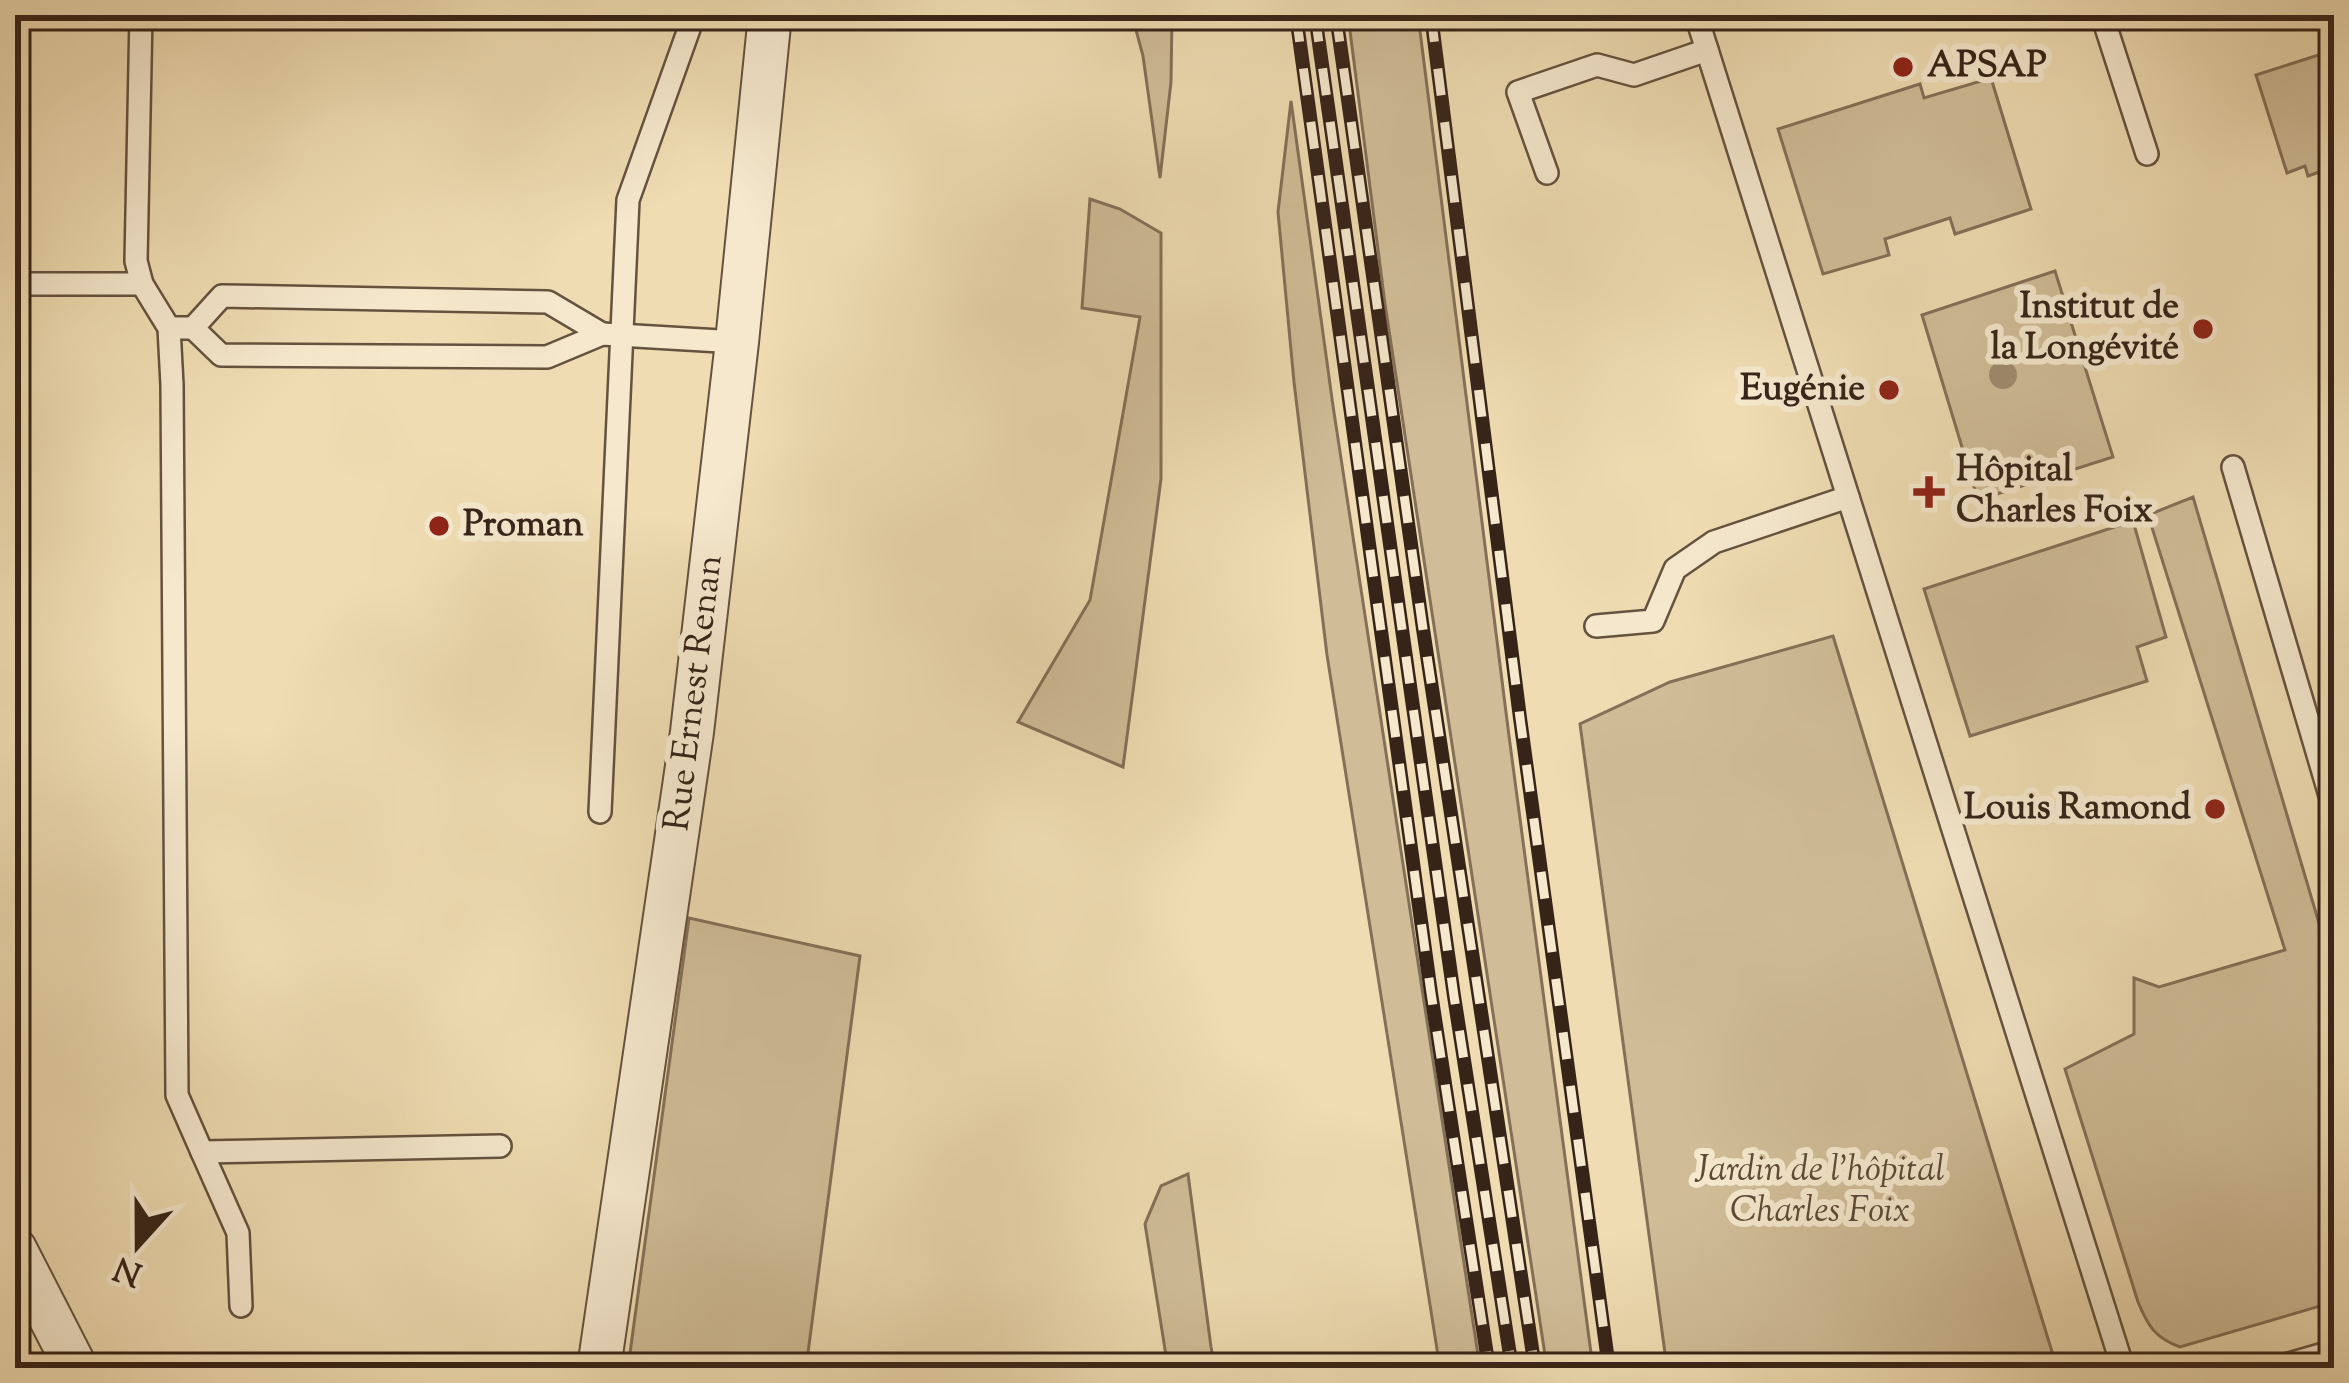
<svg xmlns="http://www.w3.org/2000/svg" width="2349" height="1383" viewBox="0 0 2349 1383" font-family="'Sorts Mill Goudy',serif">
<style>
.green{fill:#d0bd98;stroke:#847058;stroke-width:3}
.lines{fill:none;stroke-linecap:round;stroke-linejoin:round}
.lane-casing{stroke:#65523f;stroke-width:26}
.street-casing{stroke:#65523f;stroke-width:46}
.lane{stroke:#f5e8cd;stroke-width:21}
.street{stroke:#f5e8cd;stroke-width:42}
.rail-casing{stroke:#372419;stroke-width:14}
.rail{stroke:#f5e8cd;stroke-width:9;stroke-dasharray:27;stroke-linecap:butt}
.tree{fill:#9f8c6f}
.poi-dot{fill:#8f2418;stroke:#f5e8cd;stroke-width:4.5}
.labels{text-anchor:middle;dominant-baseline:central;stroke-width:12;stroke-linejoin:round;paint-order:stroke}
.poi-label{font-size:36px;font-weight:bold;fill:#372419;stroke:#f5e8cd;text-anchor:start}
.street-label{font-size:36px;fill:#372419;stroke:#f5e8cd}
.park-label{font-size:36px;font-style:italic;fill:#5d4a39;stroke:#f5e8cd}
</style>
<rect width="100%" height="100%" fill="#efdcb2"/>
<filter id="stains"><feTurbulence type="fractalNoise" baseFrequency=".00167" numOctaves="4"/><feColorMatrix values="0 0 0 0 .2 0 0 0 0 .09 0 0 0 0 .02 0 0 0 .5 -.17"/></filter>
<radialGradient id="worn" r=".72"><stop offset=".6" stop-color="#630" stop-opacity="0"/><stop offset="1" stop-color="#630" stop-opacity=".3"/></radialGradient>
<g class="green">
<path d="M1132 15H1172L1171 82 1160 178 1143 56Z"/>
<path d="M1348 15H1418L1509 736 1593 1368H1547L1385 304Z"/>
<path d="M2334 50V195L2325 170 2308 176 2305 166 2287 173 2256 75Z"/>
<path d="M1991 78 2031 209 1955 234 1950 218 1885 239 1889 255 1823 274 1778 129 1920 84 1924 98Z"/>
<path d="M1291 101 1333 406 1480 1368H1440L1327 655 1294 382 1278 212Z"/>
<path d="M1090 199 1120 209 1161 233V479L1123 767 1018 722 1090 600 1140 317 1082 308Z"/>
<path d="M2055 271 2113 457 1978 500 1922 315Z"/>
<path d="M2193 497 2334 974V1302L2180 1347C2155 1338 2148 1326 2138 1302L2065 1069 2134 1034V978L2159 987 2285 950 2148 515Z"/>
<path d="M2133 521 2166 637 2137 647 2147 681 1970 736 1924 589Z"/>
<path d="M1833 636 2057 1368H1667L1580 724 1670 682Z"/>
<path d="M689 918 860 956 806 1368H628Z"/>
<path d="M1188 1174 1211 1347 1215 1368H1168L1145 1224 1161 1186Z"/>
</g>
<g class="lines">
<g class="lane-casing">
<g id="lane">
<path d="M141 15 136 261 142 284 169 328 172 385 177 1095 202 1152 500 1146"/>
<path d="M1696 15 2123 1368"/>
<path d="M2102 15 2147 154"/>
<path d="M1547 173 1518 92 1597 65 1634 75 1707 50"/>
<path d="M15 284H142"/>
<path d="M169 328H193L221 355 547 357 602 334 737 342"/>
<path d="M193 328 222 296 548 302 602 334"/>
<path d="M2233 467 2334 809"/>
<path d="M1596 626 1653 621 1675 569 1714 542 1848 497"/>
<path d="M600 812 628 200 694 15"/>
<path d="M202 1152 238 1233 241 1306"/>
<path d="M2275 1368 2334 1351"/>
</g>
</g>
<g class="street-casing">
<g id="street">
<path d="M15 1249 76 1368"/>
<path d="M599 1368 692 732 737 342 770 15"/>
</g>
</g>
<use href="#lane" class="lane"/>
<use href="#street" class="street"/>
<g class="rail-casing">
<g id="rail">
<path d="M1296 15 1431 993 1489 1368"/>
<path d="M1315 15 1454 996 1512 1368"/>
<path d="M1336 15 1423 629 1535 1368"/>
<path d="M1431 15 1520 718 1609 1368"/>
</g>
</g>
<use href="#rail" class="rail"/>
</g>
<circle class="tree" cx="2003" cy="375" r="14"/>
<g class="poi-dot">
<circle cx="1903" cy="67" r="12"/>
<circle cx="2203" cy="329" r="12"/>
<circle cx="1889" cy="390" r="12"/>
<path d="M1923 474h12v12h12v12h-12v12h-12v-12h-12v-12h12z"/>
<circle cx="439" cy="526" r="12"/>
<circle cx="2215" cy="809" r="12"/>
</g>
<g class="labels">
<g class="poi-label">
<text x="1927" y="67">APSAP</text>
<text x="2179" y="308" text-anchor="end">Institut de<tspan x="2179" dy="41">la Longévité</tspan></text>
<text x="1865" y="390" text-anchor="end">Eugénie</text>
<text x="1956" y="471">Hôpital<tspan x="1956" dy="41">Charles Foix</tspan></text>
<text x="463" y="526">Proman</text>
<text x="2191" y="809" text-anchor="end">Louis Ramond</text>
</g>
<g class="street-label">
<text transform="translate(695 693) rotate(-83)">Rue Ernest Renan</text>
</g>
<g class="park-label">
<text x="1820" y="1171">Jardin de l'hôpital<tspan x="1820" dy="41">Charles Foix</tspan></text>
</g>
</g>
<rect width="2349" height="1383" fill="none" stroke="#efdcb2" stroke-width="60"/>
<rect x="18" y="18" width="2313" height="1347" fill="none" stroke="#372419" stroke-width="6"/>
<rect x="30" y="30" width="2289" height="1323" fill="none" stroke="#372419" stroke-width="3"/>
<g transform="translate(138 1245) rotate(201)" stroke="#f5e8cd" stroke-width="9" paint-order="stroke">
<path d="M0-9L21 45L0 30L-21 45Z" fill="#372419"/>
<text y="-18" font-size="33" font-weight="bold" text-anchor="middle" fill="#372419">N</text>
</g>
<rect width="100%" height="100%" filter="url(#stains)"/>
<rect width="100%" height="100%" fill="url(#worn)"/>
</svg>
